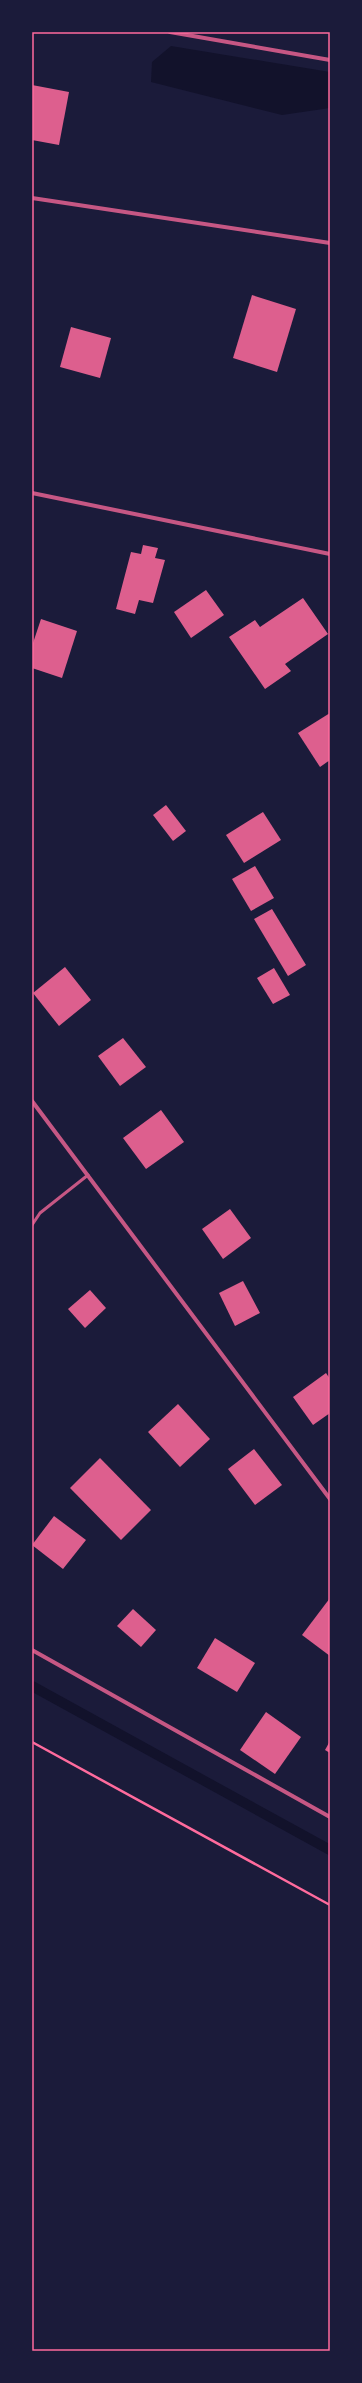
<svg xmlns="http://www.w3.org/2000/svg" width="362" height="2383" viewBox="0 0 362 2383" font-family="'Fira Sans',sans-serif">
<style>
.water{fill:#12122b}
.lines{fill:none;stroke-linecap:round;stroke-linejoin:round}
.stream{stroke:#12122b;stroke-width:10}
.building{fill:#dd5f8e}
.path{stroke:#ff6b9d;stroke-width:2.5}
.service{stroke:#c65784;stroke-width:3}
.minor{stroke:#c65784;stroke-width:4}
.neatline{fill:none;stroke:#ff6b9d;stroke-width:1.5}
</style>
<rect width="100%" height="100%" fill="#1b1b3a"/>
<path class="water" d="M171 46 330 72V108L282 115 151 82 152 62Z"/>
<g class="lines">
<path class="stream" d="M32 1686 330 1850"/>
</g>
<g class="building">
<path d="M32 85 69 92 59 145 32 140Z"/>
<path d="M252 295 296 309 277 372 233 358Z"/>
<path d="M71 327 111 338 100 378 60 367Z"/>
<path d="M143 545 158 548 155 558 165 560 153 603 139 600 135 614 116 609 131 552 141 554Z"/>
<path d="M206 590 224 615 191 638 174 612Z"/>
<path d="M303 598 328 634 285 664 291 671 265 689 229 637 255 620 260 627Z"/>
<path d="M41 619 77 631 62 678 32 668V646Z"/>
<path d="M330 713V760L320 767 298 733Z"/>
<path d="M166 805 186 831 173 841 153 815Z"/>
<path d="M263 812 281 840 244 863 226 835Z"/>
<path d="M255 866 274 898 251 911 232 879Z"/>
<path d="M272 909 306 965 288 976 254 919Z"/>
<path d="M65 967 91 1000 59 1026 33 993Z"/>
<path d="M274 968 290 995 273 1004 257 978Z"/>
<path d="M123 1038 146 1067 120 1086 98 1056Z"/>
<path d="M161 1110 184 1142 146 1169 123 1138Z"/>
<path d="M230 1209 251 1238 223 1259 202 1229Z"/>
<path d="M243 1281 260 1313 235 1326 219 1293Z"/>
<path d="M90 1290 106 1308 85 1328 68 1309Z"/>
<path d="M326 1373 330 1379V1413L313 1425 293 1397Z"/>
<path d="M178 1404 210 1439 180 1467 148 1432Z"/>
<path d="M254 1449 282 1485 255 1505 228 1469Z"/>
<path d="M100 1458 151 1510 121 1540 70 1488Z"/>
<path d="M54 1516 86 1540 63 1569 32 1545Z"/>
<path d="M330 1598V1656L302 1635Z"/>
<path d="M133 1609 156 1630 141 1647 117 1626Z"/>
<path d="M215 1638 255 1663 237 1692 197 1668Z"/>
<path d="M266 1712 301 1737 275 1774 240 1750Z"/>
<path d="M330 1741V1753L325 1750Z"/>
</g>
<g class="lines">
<path class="path" d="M32 1742 330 1905"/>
<path class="service" d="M32 1225 40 1213 88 1175"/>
<g class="minor">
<path d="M170 32 330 60"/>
<path d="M32 198 330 243"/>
<path d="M32 493 330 554"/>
<path d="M32 1101 330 1499"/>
<path d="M32 1650 330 1817"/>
</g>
</g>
<rect width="362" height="2383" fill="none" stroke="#1b1b3a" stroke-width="66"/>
<rect x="33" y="33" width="296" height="2317" class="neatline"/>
</svg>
